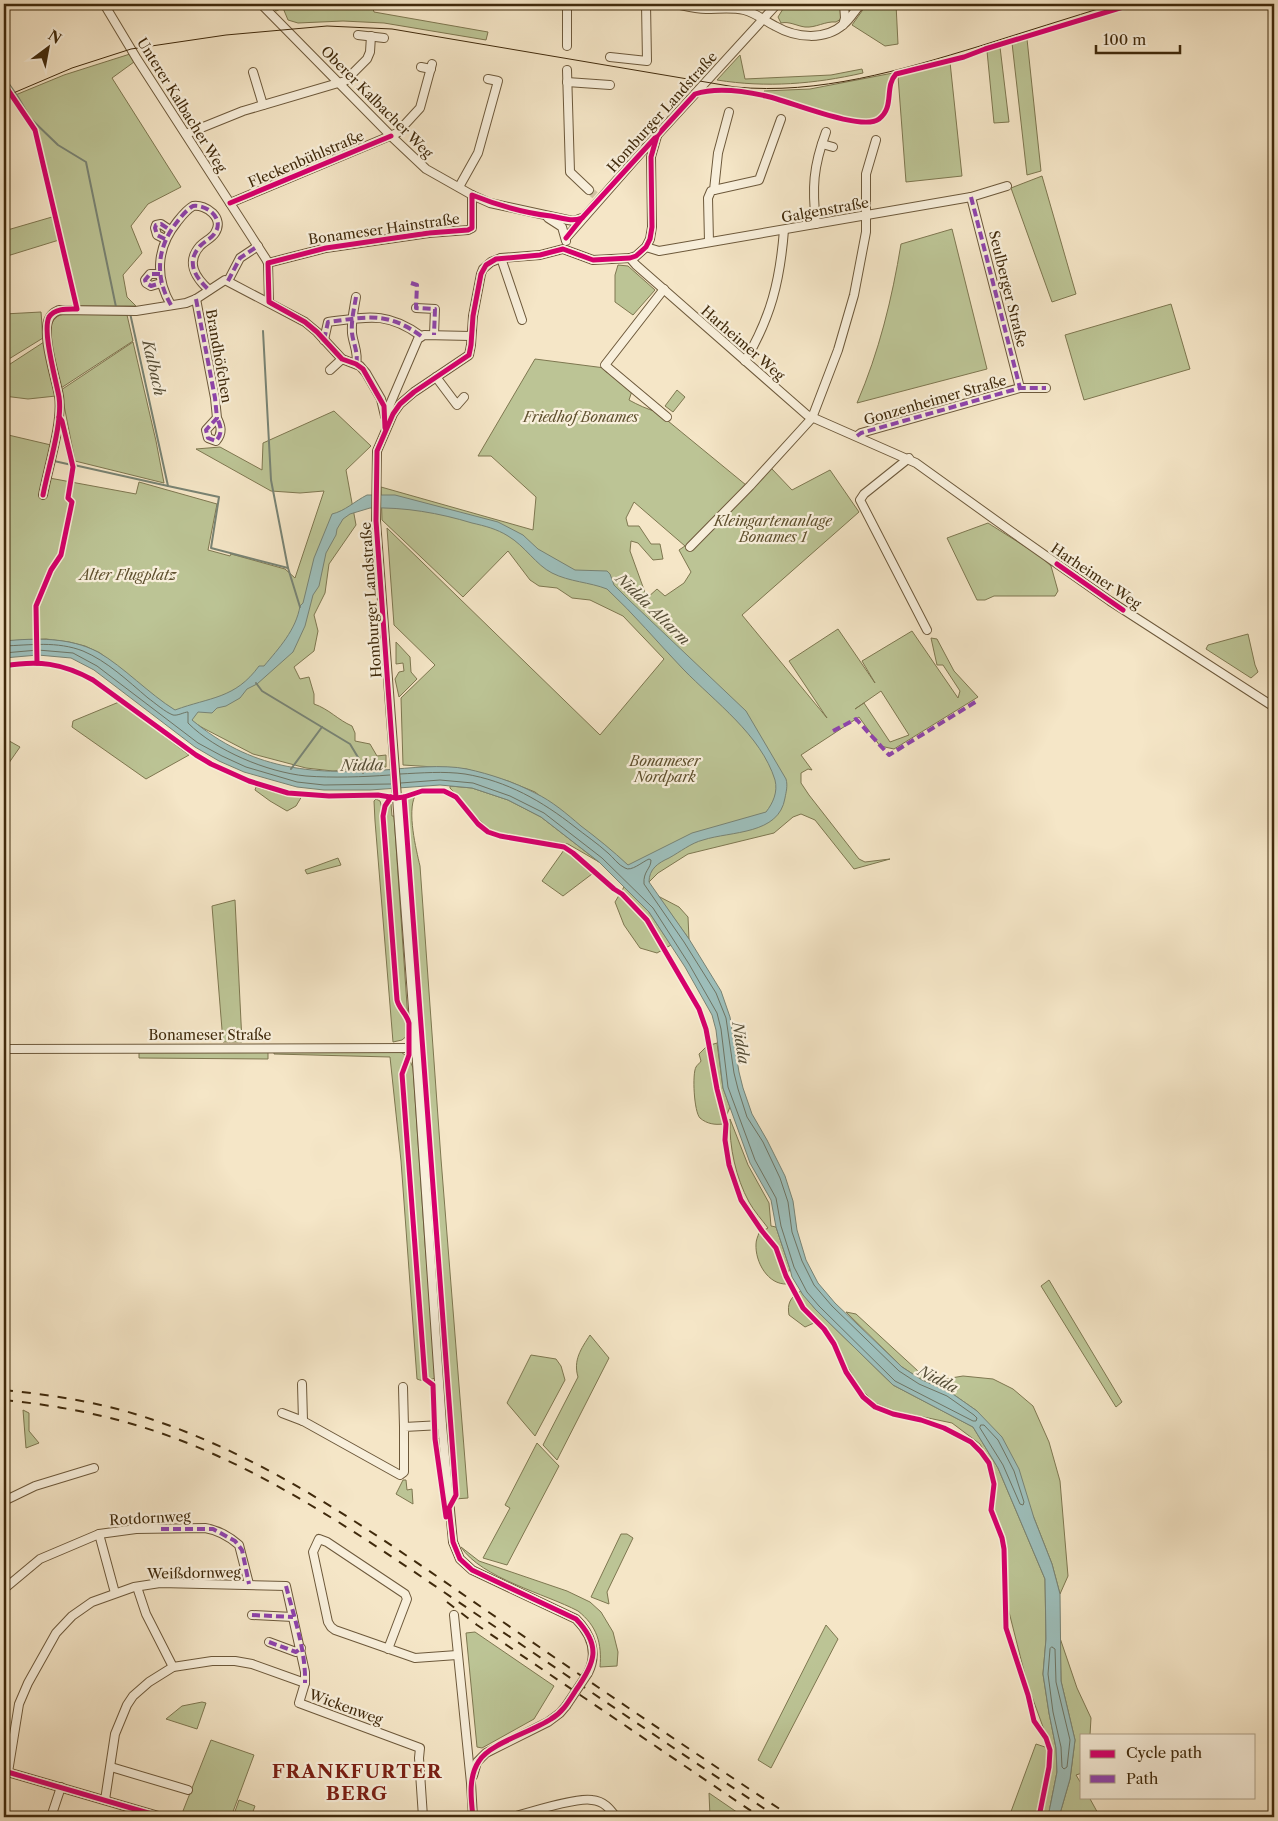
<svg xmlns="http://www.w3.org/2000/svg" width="1278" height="1821" viewBox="0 0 1278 1821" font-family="'Libre Caslon Text',serif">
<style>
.green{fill:#bcc495;stroke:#7e7750;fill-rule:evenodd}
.water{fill:#9dbeba;stroke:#788374;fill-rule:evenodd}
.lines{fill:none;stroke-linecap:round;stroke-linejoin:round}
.shore{stroke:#6e7463;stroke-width:1}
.stream{stroke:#788374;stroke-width:2}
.minor-tunnel{stroke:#d1c0a2;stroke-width:8;stroke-dasharray:8 4;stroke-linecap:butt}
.minor-casing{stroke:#6d593b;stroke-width:10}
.minor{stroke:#f8efdb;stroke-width:8}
.tram{stroke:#402a0c;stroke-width:1}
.rail{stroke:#402a0c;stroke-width:2;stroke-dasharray:9 9;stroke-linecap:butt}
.minor-bridge-casing{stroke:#6d593b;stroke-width:10;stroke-linecap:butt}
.minor-bridge{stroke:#f8efdb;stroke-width:8}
.quiet{stroke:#8e44ad;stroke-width:4;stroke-dasharray:8 4;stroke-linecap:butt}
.cycleway-casing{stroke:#f8efdb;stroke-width:8}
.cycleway{stroke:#d6006c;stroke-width:5}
.labels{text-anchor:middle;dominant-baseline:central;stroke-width:4.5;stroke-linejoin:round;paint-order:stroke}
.street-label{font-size:14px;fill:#402a0c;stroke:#f8efdb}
.park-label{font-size:14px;font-style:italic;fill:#5f502e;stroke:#f8efdb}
.water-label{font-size:15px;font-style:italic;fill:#574f38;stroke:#f8efdb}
.district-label{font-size:19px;font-weight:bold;letter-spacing:1px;fill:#7a1f14;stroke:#f8efdb}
</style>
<rect width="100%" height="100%" fill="#f5e6c7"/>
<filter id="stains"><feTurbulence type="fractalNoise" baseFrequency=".004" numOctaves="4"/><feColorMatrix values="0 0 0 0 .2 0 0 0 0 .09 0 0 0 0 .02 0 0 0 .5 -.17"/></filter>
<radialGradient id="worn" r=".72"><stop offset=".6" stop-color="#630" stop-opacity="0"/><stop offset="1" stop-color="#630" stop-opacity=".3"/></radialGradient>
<g class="green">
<path d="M268 4H376L373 9 374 12 488 32 486 40 384 23 343 21 298 23 288 20 283 8 276 11Z"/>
<path d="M786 4H840L841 19 836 22C825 21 816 28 805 27 797 26 789 21 781 23L778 17Z"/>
<path d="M867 4H896L898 44 885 46 852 25Z"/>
<path d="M1027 39 1041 171 1027 175 1012 43Z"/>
<path d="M1000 47 1009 122 994 123 987 51Z"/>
<path d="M130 54 134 62 112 78 181 187 148 204 131 226 142 253 123 275 127 297 136 306H78L53 217 36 139 31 125 13 96 64 75Z"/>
<path d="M740 55 745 79 831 75 862 69 863 73C814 84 767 88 717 80Z"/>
<path d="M950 62 962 176 906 182 898 76Z"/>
<path d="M893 73 888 107 879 120 871 123 851 121 768 96 764 91 810 89Z"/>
<path d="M1042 176 1076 294 1052 302 1011 188Z"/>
<path d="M52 217 59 240 4 257V231Z"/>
<path d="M952 229 987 369 857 403C879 352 892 299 901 244Z"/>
<path d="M618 265 628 266 655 290 633 315 615 302V275Z"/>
<path d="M1171 304 1190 369 1084 400 1065 335Z"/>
<path d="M41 312 43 338 4 362V314Z"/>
<path d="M65 314 127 315 133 341 61 388C58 372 47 337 52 323 55 317 59 315 65 314Z"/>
<path d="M47 340 56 396 28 399 4 396V368Z"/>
<path d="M133 342 156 441 164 483 75 461 61 390Z"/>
<path d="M535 359 605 368 606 372 612 374 632 391 629 400C638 405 647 409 657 412L746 485 686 546 695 547 771 468 792 490 830 470 859 512 742 615 827 718 789 661 838 629 875 683 862 661 912 631 958 698 960 691 943 665H937L931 638 937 639 954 671 978 697 894 749 880 746 859 717 801 755 812 770 808 769 801 773V783L809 795 859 859 865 862 890 859 854 869 815 820 801 814 793 817 774 833 688 854 658 873 649 882 535 792 508 781 466 769 403 765 401 698 435 665 394 625 387 528 600 735 664 659 623 616 590 600 572 598 557 588 539 586 530 580 508 551 463 597 382 520 381 487 533 530 536 497 491 456H478ZM634 502 685 546 679 550 691 572 684 583 665 596 657 589 647 598 630 551 631 541 638 543 653 560 663 559 660 544H651L639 526H628L626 518ZM881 691 909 735 890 742 864 703 855 709Z"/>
<path d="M677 390 685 397 673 412 665 406Z"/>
<path d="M334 411 371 446 346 470 356 525 329 564 325 593 314 615 318 631 314 651 294 667 300 679 309 677 314 694V704C329 709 338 720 352 726L355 733V741L370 744 377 756 386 755V767L333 771 306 768 253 754 203 728 160 701 100 653 85 646 69 642 46 639 4 641V434L51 445 44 477 136 494 139 482 217 504 208 550 230 556 231 554 285 569 295 578 324 491 300 493 271 491 196 449 220 447 262 470 263 443Z"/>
<path d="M988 523 1040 556 1051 566 1058 591 1055 596H994L985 600H977L947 538Z"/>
<path d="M1248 634 1255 665 1258 672 1251 678 1206 649 1208 645Z"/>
<path d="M396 642 410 657 411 672 417 679 399 697 395 679 399 672 404 671 403 663 396 664Z"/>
<path d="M119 702 189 755 146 779 72 727 73 721Z"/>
<path d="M4 738 20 747 4 770Z"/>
<path d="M450 786 472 788 508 800 541 817 599 862 568 844 500 833 487 828 450 788Z"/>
<path d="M256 787 285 795 302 796 296 806 287 811 270 801 255 790Z"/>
<path d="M415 796C407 812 416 849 420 866L441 1159 468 1498 455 1499 451 1496 424 1132 420 1048 399 801 405 800Z"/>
<path d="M376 799 380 801 382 808 386 809 391 804 392 816H394L409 1034 402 1040 393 1042 375 821 374 801Z"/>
<path d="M564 850 573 854 592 874 563 896 542 881Z"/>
<path d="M338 858 341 865 307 874 305 870Z"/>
<path d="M624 887 649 912 671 945 657 953 640 948 624 925 615 902Z"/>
<path d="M658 896 679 907 688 917 689 939Z"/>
<path d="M235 900 242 1042H223L212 906Z"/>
<path d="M717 1043 723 1088 730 1107 723 1124C715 1125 707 1124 700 1118 694 1112 692 1074 696 1067 697 1065 700 1063 701 1061L699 1054 707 1046Z"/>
<path d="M139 1051H268V1059L139 1058Z"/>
<path d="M274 1051 401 1052 409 1058 413 1068 425 1244 437 1377C431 1380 423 1382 417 1379L401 1161 390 1057 274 1054Z"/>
<path d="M730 1119 748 1165 769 1203 771 1226 776 1227 790 1269 788 1273 787 1284C768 1285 755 1262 756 1244 756 1240 758 1236 759 1233L768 1228C762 1220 754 1211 749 1202 736 1178 729 1147 730 1119Z"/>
<path d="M1049 1280 1122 1402 1116 1407 1041 1286Z"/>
<path d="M801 1291 816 1310 893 1385 973 1427 998 1468 1045 1579 1046 1639 1043 1674 1049 1713 1056 1748 1057 1772 1048 1817H1009L1036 1744 1051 1749 1027 1683 1008 1608 1007 1547 994 1514 996 1489 995 1473 980 1444 952 1423 895 1411 875 1403 860 1388 847 1366 828 1329 815 1317 814 1323 805 1327 789 1315C787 1304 790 1297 801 1291Z"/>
<path d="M846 1312 856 1314 918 1371 939 1380 963 1376 993 1379 1013 1389 1033 1406 1049 1442 1060 1481 1068 1576 1060 1594 1052 1564 1034 1518 977 1411 950 1392 922 1380 902 1367Z"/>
<path d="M590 1335 609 1358 557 1460 543 1445 578 1377C573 1360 581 1349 590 1335Z"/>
<path d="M531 1355 556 1359 561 1366 565 1380 535 1436 507 1403Z"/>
<path d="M23 1410 29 1413V1431L39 1443 26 1448Z"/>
<path d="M537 1443 559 1466 507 1565 483 1558 510 1508 505 1505Z"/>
<path d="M403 1480H406L407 1490 412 1489 413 1504 396 1494Z"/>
<path d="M621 1534H627L633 1538 607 1592 609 1604 591 1597Z"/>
<path d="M461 1547 479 1561 567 1591 590 1602 601 1612 613 1632 618 1652 617 1666 600 1667C602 1643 597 1626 578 1611 546 1594 481 1578 461 1547Z"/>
<path d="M826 1625 838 1639 771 1768 758 1760Z"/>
<path d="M475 1632 554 1686 534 1719 482 1748 477 1747 466 1633Z"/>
<path d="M1060 1638 1077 1688 1091 1718 1090 1735H1082V1773L1076 1775 1082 1785V1797H1089L1100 1817H1059L1070 1779 1075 1740 1061 1681Z"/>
<path d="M202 1702 206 1703 197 1729 166 1719 182 1706Z"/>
<path d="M211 1740 254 1755 231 1817H185L181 1816Z"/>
<path d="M709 1793 744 1817H710Z"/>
<path d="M239 1800 255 1806 251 1817H233Z"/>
</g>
<path class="water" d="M367 495H395L498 522 523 535 538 549 575 570 607 571 610 574 614 585 629 600 746 711 786 779C788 786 786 792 785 798 779 835 731 831 703 840 691 843 680 852 669 858 658 863 649 869 649 882L689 939 721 991 730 1017 739 1072 743 1088 752 1114 767 1140 785 1176 793 1201 797 1230 806 1260 818 1283 835 1303 902 1367 922 1380 950 1392 977 1411 1002 1437 1019 1469 1034 1518 1052 1564 1060 1594 1061 1681 1075 1740 1070 1779 1059 1817H1048L1057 1772 1056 1748 1049 1713 1043 1674 1046 1639 1045 1579 998 1468 973 1427 893 1385 816 1310 803 1295 792 1277 790 1269 776 1227 771 1200 750 1163 723 1088 716 1030 712 1015 685 967 649 912 599 862 541 817 508 800 472 788 440 785 370 790H324L297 787 272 780 244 772 219 761 195 747 94 670 71 658 38 655 4 658V641C36 638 69 637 98 652 124 667 149 694 175 710 210 697 235 699 259 666H264C279 648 296 630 300 606L303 603 314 558 332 514C345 511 355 501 367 495ZM370 508C405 507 439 513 472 523 485 526 497 529 508 536 525 546 536 565 552 573 570 582 589 582 607 589 634 614 658 643 683 669 715 702 761 735 775 780 778 792 773 803 766 812L692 833 628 865C613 851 597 838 581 826 567 814 552 801 535 793 514 782 490 774 467 769 442 764 410 768 384 770 309 775 251 769 192 720L198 712 212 713 217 708 226 706 240 698 247 689 257 684 293 652 305 626 313 595 319 586 326 553 336 535 337 529 343 519 350 514Z"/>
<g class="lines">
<g class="shore">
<path d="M4 646C31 645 57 641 83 651 107 661 128 681 148 698 155 703 165 712 173 715 178 716 184 712 188 712V723C216 751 267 772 306 776 333 778 362 777 390 775"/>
<path d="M4 653 38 650 73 653 97 666 198 743 222 756 246 767 297 782 324 785 391 784"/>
<path d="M400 774C421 773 444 771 465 774 507 781 542 801 575 827 585 835 597 843 608 853 613 857 618 865 625 868 631 872 642 862 649 859L651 860C651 869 643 871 644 884L684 942 716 993 726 1018 734 1073 738 1089 747 1117 763 1142 780 1178 788 1202 792 1232 802 1261 814 1285 832 1306 899 1371 919 1384 947 1396 974 1415 977 1418 976 1421H973L895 1381 819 1306 807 1292 794 1267 781 1226 776 1198 755 1160 728 1087 721 1029 717 1013 689 964 653 908 602 858 544 813 510 796 473 783 440 780 401 783"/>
<path d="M981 1425H984L998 1440 1014 1471 1024 1502 1023 1505 1020 1504 1003 1465 980 1428Z"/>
<path d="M1052 1647 1055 1649 1056 1682 1070 1740 1067 1767 1064 1769 1062 1767 1061 1747 1053 1712 1048 1674 1050 1649Z"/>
</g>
<g class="stream">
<path d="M4 77 18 97 30 118 58 145 86 162 116 307H117"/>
<path d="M130 313 168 486 219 497 211 548 288 568 300 607"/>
<path d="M263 331 271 480 288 568"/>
<path d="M54 461 72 465"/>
<path d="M74 465 168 486"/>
<path d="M256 683 262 691 350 744 359 759 363 773"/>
<path d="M291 769 322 727"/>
</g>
<path class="minor-tunnel" d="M589 190 596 196"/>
<g class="minor-casing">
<g id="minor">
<path d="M104 4 137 59 266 259 268 263 269 302"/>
<path d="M261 4 391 136 426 169 472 195 490 203 568 220 574 221 582 218"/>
<path d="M567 4V46"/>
<path d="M676 4C685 6 696 9 706 9 719 9 731 7 744 10 756 13 765 21 775 26 796 38 825 41 844 24 850 19 854 12 859 6"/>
<path d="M843 25 845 18 844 4"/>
<path d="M358 35 384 38"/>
<path d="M610 57 647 61 646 4"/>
<path d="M421 67 431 69"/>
<path d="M567 70 570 172 589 190"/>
<path d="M253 72 263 105"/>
<path d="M567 82 610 85"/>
<path d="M186 134 243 111 345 81 367 59 370 52 371 36"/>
<path d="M822 144 833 147"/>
<path d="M459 187 478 153 498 81 488 79"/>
<path d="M714 190 759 180 781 119"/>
<path d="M971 197 1020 388"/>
<path d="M230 203 397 133 420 108 432 64"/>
<path d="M548 218 562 227 566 241"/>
<path d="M816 224C812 188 813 167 826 132"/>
<path d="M566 238 639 155 777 4"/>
<path d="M165 239 157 235 155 228 156 225 161 224 170 230"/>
<path d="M709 242 708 198 711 191 714 190 718 153 729 112"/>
<path d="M646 247 659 251 971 197 1007 186"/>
<path d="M501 258 522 320"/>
<path d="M630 258 636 265 807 415 916 463 1012 532 1110 601 1274 707"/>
<path d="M268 263 326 248 429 233 468 230 472 228V195"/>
<path d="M160 274H150L145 280 146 283 151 286 161 283"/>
<path d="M228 281 240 258 258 246"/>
<path d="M664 289 605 365 667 417"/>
<path d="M196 299 215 398 217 418 206 430 208 438 216 441C223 433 221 426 217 418"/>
<path d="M171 305C155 278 156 248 177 222 181 217 186 210 193 206 206 204 225 218 215 233 212 238 205 241 200 246 185 263 196 278 209 290"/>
<path d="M416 308 435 309 434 335"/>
<path d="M324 340 328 322C367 317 387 311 421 336"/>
<path d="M745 361C771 317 780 281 784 230"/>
<path d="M356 364C359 354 353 343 352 333 351 321 354 309 356 297"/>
<path d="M330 370 342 359"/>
<path d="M436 377 457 405 464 397"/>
<path d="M385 416 418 339 424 335 471 336"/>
<path d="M857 436 861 433 1020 388H1046"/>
<path d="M909 458 864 494 860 500 927 630"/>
<path d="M43 495C48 468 63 422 59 396 56 378 40 332 50 317 52 313 55 312 59 310L136 311 186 303 196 299 225 280 305 322 317 332 342 359 360 366 366 373 381 399 385 416"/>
<path d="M690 547 750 486 812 418 838 350 854 295 866 232V174L876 140"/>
<path d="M4 1049 416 1048"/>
<path d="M302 1384 303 1421"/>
<path d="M403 1387 404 1427"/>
<path d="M282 1413 303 1421 400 1475 404 1472V1427L442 1425"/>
<path d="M4 1501 35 1486 94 1468"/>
<path d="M99 1534 115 1593"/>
<path d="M137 1587 146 1614 173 1667"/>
<path d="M4 1589 40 1559 99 1534 136 1529 205 1528C217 1530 230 1537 239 1545L249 1584"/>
<path d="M252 1615 293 1617"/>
<path d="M454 1615 471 1783 473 1817"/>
<path d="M269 1642 296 1652 301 1648"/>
<path d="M388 1649 407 1599 405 1594 327 1542 319 1539 313 1552 328 1622 331 1627 335 1630 415 1658 457 1655"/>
<path d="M588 1673C598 1653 591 1634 576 1619L472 1570 460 1559 453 1542 442 1425 416 1048 376 521 377 451 393 414 400 404 414 392 469 355 471 345 473 316 481 274 483 269 491 262 501 258 540 255 563 249 593 260 630 258 636 256 646 247 650 239 652 227 651 157 657 136"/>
<path d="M111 1767 188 1790"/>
<path d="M4 1771 162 1817"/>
<path d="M8 1772 19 1704 28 1683 56 1633 72 1616 92 1602 134 1587 160 1583 286 1586 305 1672V1683L299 1703 420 1748 419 1758 423 1817"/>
<path d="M473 1776 477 1762 486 1753 548 1722 560 1713 566 1706"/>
<path d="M105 1800 115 1734 127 1705 133 1696 149 1682 173 1667 212 1661H235L252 1664 305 1683"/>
<path d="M51 1817 61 1787"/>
<path d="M513 1817C530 1812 577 1797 592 1800 604 1801 610 1809 616 1817"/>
</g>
</g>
<use href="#minor" class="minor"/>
<path class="tram" d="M4 97 72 68 131 49 226 35 327 26 392 29 735 87C819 95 901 70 980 46 1024 32 1069 18 1114 4"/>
<g class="rail">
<path d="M4 1390C44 1394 85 1400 125 1411 261 1450 375 1534 490 1613 590 1682 691 1751 792 1817"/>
<path d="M4 1400C43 1404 80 1410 118 1420 255 1456 372 1544 488 1622 584 1687 680 1753 777 1817"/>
<path d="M447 1602 477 1625 760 1817"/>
</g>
<g class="minor-bridge-casing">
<path id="minor-bridge" d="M566 1706 588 1673"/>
</g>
<use href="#minor-bridge" class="minor-bridge"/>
<g class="quiet">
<path d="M971 197 1020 388"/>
<path d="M165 239 157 235 155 228 156 225 161 224 170 230"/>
<path d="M160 274H150L145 280 146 283 151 286 161 283"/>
<path d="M228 281 240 258 258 246"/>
<path d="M411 283 417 285 416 308 435 309 434 335"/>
<path d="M196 299 215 398 217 418 206 430 208 438 216 441C223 433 221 426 217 418"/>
<path d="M171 305C155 278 156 248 177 222 181 217 186 210 193 206 206 204 225 218 215 233 212 238 205 241 200 246 185 263 196 278 209 290"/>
<path d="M324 340 328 322C367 317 387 311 421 336"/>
<path d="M356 364C359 354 353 343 352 333 351 321 354 309 356 297"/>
<path d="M857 436 861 433 1020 388H1046"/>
<path d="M833 731 856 719 889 755 977 701"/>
<path d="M161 1529H213L235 1541 242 1550 249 1584"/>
<path d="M286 1586C294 1617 306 1651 305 1683"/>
<path d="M252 1615 293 1617"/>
<path d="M269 1642 296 1652 301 1648"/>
</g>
<g class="cycleway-casing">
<g id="cycleway">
<path d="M4 84 35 130 77 309C68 309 55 308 49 317 42 331 56 380 59 397 63 422 48 468 43 495"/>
<path d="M230 203 391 136"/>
<path d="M566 238 582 218 695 94C716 87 744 91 766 96 789 101 862 132 879 119 895 107 884 87 896 74L964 57 985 49 1133 4"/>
<path d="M385 428 384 406 363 369 356 364 342 359 317 332 305 322 269 302 268 263 326 248 429 233 468 230 472 228V195C497 205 525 213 551 216 563 218 571 222 582 218"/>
<path d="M1057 564 1123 610"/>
<path d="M37 663 36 606 51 570 61 555 72 502 68 498 73 467 62 421 59 417"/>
<path d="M4 666C38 660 62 663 93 680L196 755 211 764 249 781 288 793 329 796 378 795 396 798 404 797 422 791H444L456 797 478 824 488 832 500 836 564 847 573 853 614 889 622 894 647 920 699 1009 706 1029 717 1089 726 1124 725 1140 729 1165 741 1200 762 1231 776 1248 786 1276 803 1308 824 1329 834 1344 846 1372 863 1397 875 1407 893 1414 921 1420 944 1428 971 1442 981 1452 989 1463 994 1484 991 1510 1002 1538 1004 1549 1006 1628 1028 1695 1034 1721 1046 1738 1050 1750 1049 1767 1039 1817"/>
<path d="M391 797 385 806 383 816 397 1000C399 1009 407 1014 409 1023V1055L402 1074 425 1379 433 1385 435 1439 446 1517"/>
<path d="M404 797 456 1495 449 1508 453 1542 460 1559 472 1570 576 1619C602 1646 595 1663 576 1690 569 1701 563 1712 551 1719 532 1732 490 1743 479 1761 468 1777 471 1799 473 1817"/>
<path d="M396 798 376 521 377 451 393 414 400 404 414 392 469 355 471 345 473 316 481 274 486 265 496 259 540 255 563 249 593 260 630 258 636 256 646 247 650 239 652 227 651 157 657 136"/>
<path d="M4 1771 162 1817"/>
</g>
</g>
<use href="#cycleway" class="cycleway"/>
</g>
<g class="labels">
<g class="street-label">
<text transform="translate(377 102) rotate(45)">Oberer Kalbacher Weg</text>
<text transform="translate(182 105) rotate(58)">Unterer Kalbacher Weg</text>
<text transform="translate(662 112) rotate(-48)">Homburger Landstraße</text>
<text transform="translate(306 159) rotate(-23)">Fleckenbühlstraße</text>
<text transform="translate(825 210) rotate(-10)">Galgenstraße</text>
<text transform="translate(384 229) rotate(-8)">Bonameser Hainstraße</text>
<text transform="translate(1008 289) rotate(76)">Seulberger Straße</text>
<text transform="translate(743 343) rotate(41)">Harheimer Weg</text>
<text transform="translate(219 356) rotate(80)">Brandhöfchen</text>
<text transform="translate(935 400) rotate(-16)">Gonzenheimer Straße</text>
<text transform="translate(1096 576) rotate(34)">Harheimer Weg</text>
<text transform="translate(371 600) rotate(-94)">Homburger Landstraße</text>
<text x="210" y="1035">Bonameser Straße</text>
<text transform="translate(150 1518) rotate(-3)">Rotdornweg</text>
<text transform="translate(194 1573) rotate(-1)">Weißdornweg</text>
<text transform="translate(346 1707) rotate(20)">Wickenweg</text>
</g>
<g class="park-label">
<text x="581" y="417">Friedhof Bonames</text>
<text x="773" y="521">Kleingartenanlage<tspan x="773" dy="16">Bonames 1</tspan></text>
<text x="128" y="575">Alter Flugplatz</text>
<text x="665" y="761">Bonameser<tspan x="665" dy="16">Nordpark</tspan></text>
</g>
<g class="water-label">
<text transform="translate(154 368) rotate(77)">Kalbach</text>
<text transform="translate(653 609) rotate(44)">Nidda Altarm</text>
<text transform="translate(362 765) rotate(-1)">Nidda</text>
<text transform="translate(741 1043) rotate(81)">Nidda</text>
<text transform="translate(938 1379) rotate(27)">Nidda</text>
</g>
<g class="district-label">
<text x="357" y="1771">FRANKFURTER<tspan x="357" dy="22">BERG</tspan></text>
</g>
</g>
<rect width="1278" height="1821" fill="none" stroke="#f5e6c7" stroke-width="20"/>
<rect x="5" y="5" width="1268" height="1811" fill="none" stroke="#402a0c" stroke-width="2.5"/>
<rect x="10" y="10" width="1258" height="1801" fill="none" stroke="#402a0c"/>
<rect x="1080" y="1734" width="175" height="65" fill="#f8efdb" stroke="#aea088"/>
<rect x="1090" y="1750" width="25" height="8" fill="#d6006c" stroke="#aea088"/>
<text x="1126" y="1758" font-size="15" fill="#402a0c">Cycle path</text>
<rect x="1090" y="1775" width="25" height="8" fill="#8e44ad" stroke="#aea088"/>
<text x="1126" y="1784" font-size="15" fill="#402a0c">Path</text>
<g transform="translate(48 48) rotate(32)" stroke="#f8efdb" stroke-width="4" paint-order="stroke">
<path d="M0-4L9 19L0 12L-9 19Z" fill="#402a0c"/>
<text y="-8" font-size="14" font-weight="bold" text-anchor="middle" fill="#402a0c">N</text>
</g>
<path d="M1096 45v8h84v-8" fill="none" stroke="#402a0c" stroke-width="2.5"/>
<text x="1103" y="45" font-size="15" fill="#402a0c" stroke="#f8efdb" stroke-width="4" paint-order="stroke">100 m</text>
<rect width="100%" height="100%" filter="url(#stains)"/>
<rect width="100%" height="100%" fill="url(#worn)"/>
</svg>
